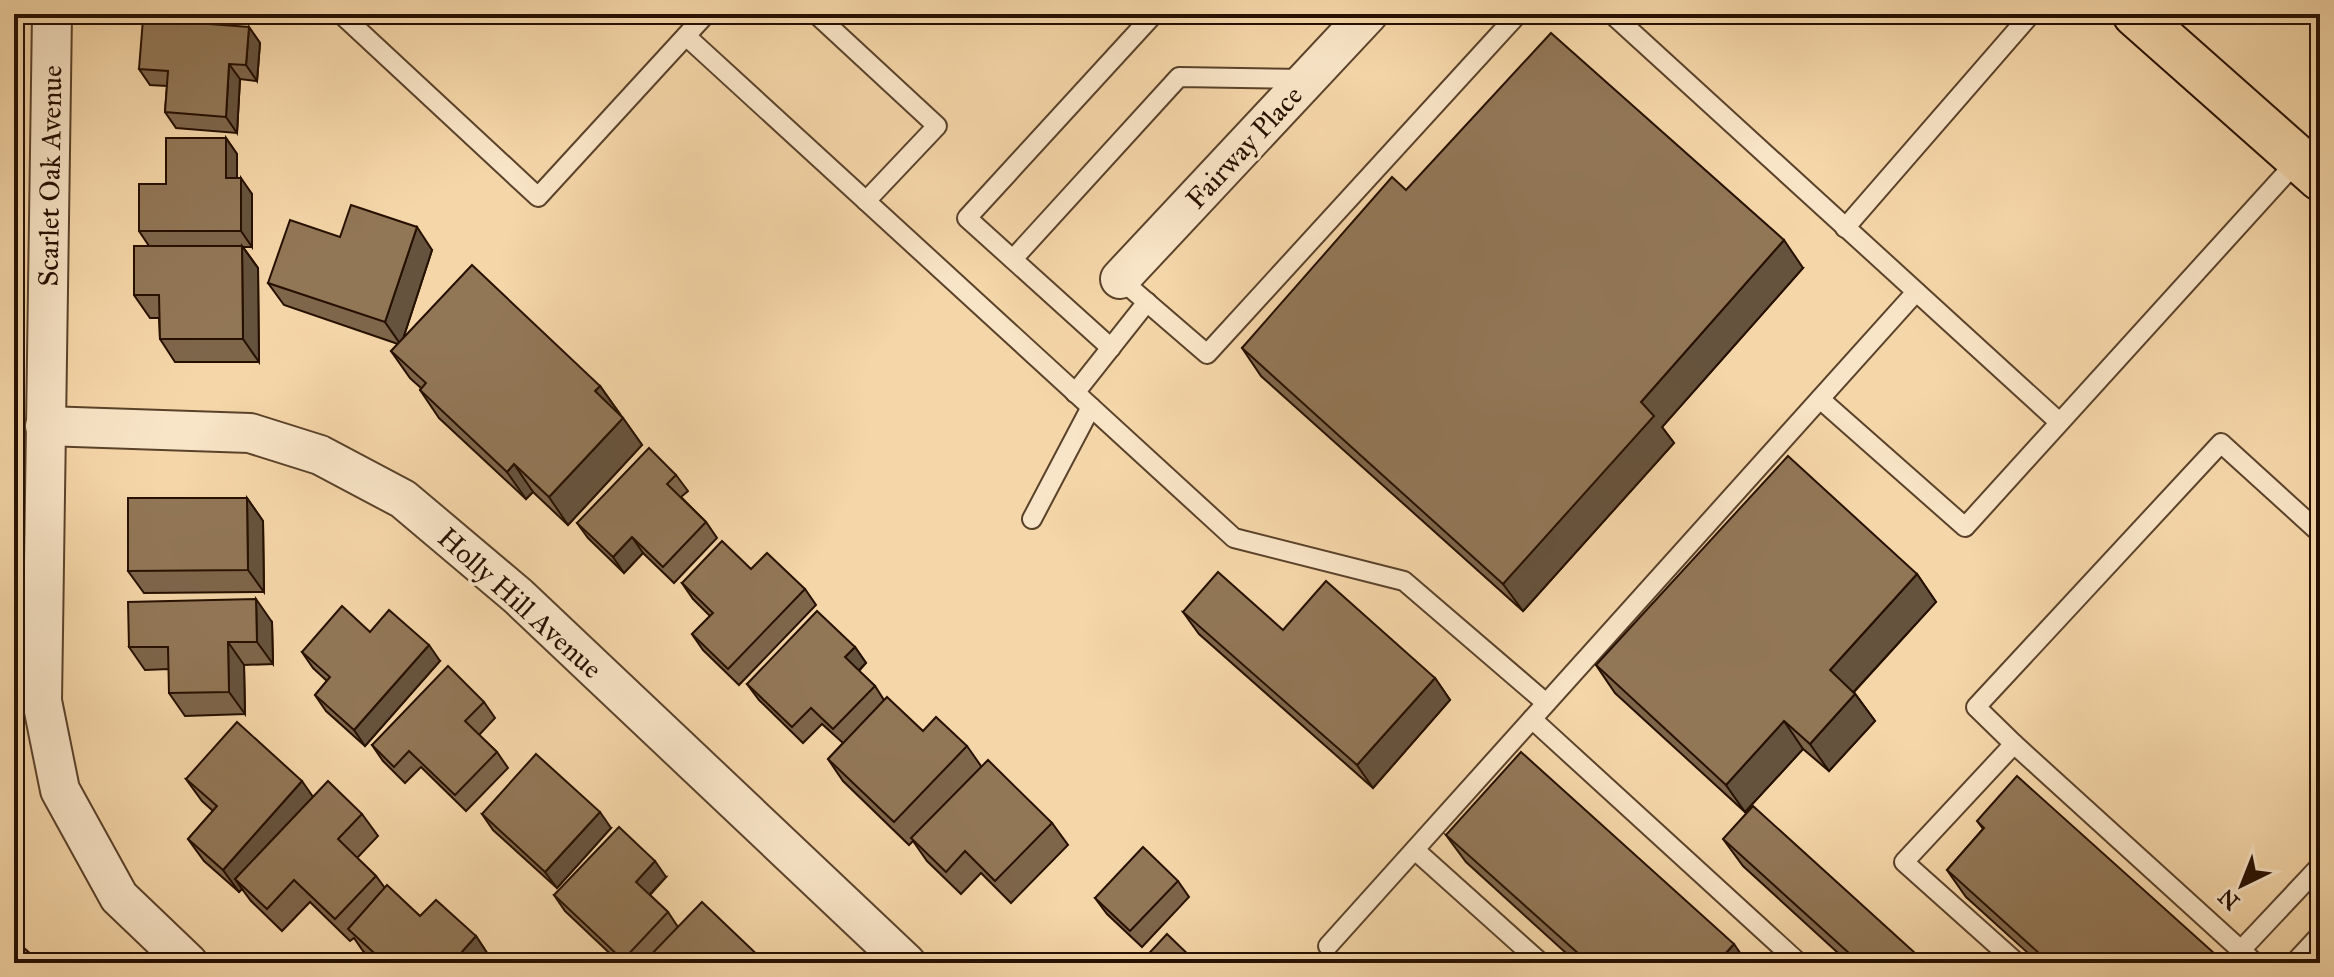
<svg xmlns="http://www.w3.org/2000/svg" width="2334" height="977" viewBox="0 0 2334 977" font-family="'IM FELL Great Primer',serif">
<style>
.lines{fill:none;stroke-linecap:round;stroke-linejoin:round}
.service-casing{stroke:#5a422a;stroke-width:22}
.minor-casing{stroke:#5a422a;stroke-width:42}
.primary-casing{stroke:#261000;stroke-width:48}
.service{stroke:#f8e4c6;stroke-width:18}
.minor{stroke:#f8e4c6;stroke-width:38}
.primary{stroke:#f5d6a8;stroke-width:44}
.wall{fill:#7e664b;stroke:#261000;stroke-width:2}
.shaded-wall{fill:#66533d;stroke:#261000;stroke-width:2}
.building{fill:#927757;stroke:#261000;stroke-width:2}
.labels{text-anchor:middle;dominant-baseline:central;stroke-width:7;stroke-linejoin:round;paint-order:stroke}
.street-label{font-size:28px;fill:#261000;stroke:#f8e4c6}
</style>
<rect width="100%" height="100%" fill="#f5d6a8"/>
<filter id="stains"><feTurbulence type="fractalNoise" baseFrequency=".0025" numOctaves="4"/><feColorMatrix values="0 0 0 0 .2 0 0 0 0 .09 0 0 0 0 .02 0 0 0 .5 -.17"/></filter>
<radialGradient id="worn" r=".72"><stop offset=".6" stop-color="#630" stop-opacity="0"/><stop offset="1" stop-color="#630" stop-opacity=".3"/></radialGradient>
<g class="lines">
<g class="service-casing">
<g id="service">
<path d="M341 14 538 197 706 14"/>
<path d="M816 14 937 126 866 201"/>
<path d="M1612 14 2058 421"/>
<path d="M686 36 1234 538 1404 581 1546 703"/>
<path d="M1845 228 2031 14"/>
<path d="M1013 259 1179 77 1306 79"/>
<path d="M1120 279 1207 354 1518 14"/>
<path d="M1111 348 967 218 1154 14"/>
<path d="M1075 393 1147 302"/>
<path d="M1820 399 1965 527 2299 159"/>
<path d="M1032 519 1091 407"/>
<path d="M1532 719 1799 963"/>
<path d="M2014 744 1976 707 2221 443 2320 533"/>
<path d="M1415 850 1541 963"/>
<path d="M1328 946 1916 292"/>
<path d="M2241 950 2320 866"/>
<path d="M2017 963 1904 862 2014 744 2255 963"/>
<path d="M2294 963 2320 935"/>
</g>
</g>
<g class="minor-casing">
<g id="minor">
<path d="M52 14 42 701 60 790 119 897 188 963"/>
<path d="M1120 279 1368 14"/>
<path d="M45 426 250 433 320 455 403 499 518 596 906 963"/>
</g>
</g>
<g class="primary-casing">
<path id="primary" d="M2135 14 2320 178"/>
</g>
<use href="#service" class="service"/>
<use href="#minor" class="minor"/>
<use href="#primary" class="primary"/>
</g>
<g class="wall">
<path d="M249 27 260 43 257 81 240 79 237 133 176 128 165 112 167 86 150 85 139 69Z"/>
<path d="M226 138 237 154V178L252 194V247H243L258 268 259 362H175L160 339 159 318H150L134 295 149 246 139 231 166 184Z"/>
<path d="M1406 190 1803 268 1662 427 1674 443 1523 611 1261 376 1242 348Z"/>
<path d="M340 237 432 250 403 339 600 386 642 445 568 525 533 492 526 499 439 418 420 390 421 388 410 378 391 351 398 344 284 305 268 283Z"/>
<path d="M676 475 688 491 681 497 706 522 717 538 674 583 643 553 624 573 588 538 577 523Z"/>
<path d="M247 498 263 521 264 592 144 593 128 571Z"/>
<path d="M1917 574 1936 602 1854 692 1875 721 1829 771 1803 749 1745 812 1615 693 1596 665Z"/>
<path d="M682 583 805 589 816 605 739 685 703 650 692 634 710 616 693 599Z"/>
<path d="M1183 612 1283 630 1435 678 1450 700 1373 788 1199 634Z"/>
<path d="M272 622 273 664 244 665 245 714 185 716 169 693V669L145 670 129 647Z"/>
<path d="M370 632 440 661 365 746 326 711 315 695 327 681 313 668 302 652Z"/>
<path d="M855 647 866 663 859 671 875 686 884 700 923 731 967 746 981 766 1052 823 1068 845 1011 903 981 873 961 894 927 861 913 841 909 845 843 781 828 759 843 743 822 724 803 743 759 700 747 684Z"/>
<path d="M484 702 495 718 479 735 497 752 508 768 466 811 421 767 405 783 383 761 372 745Z"/>
<path d="M186 779 313 797 362 814 378 836 357 858 376 876 385 888 420 916 476 936 491 959 488 963H376L363 951 354 938 350 941 310 902 282 931 251 901 242 889 239 892 204 861 188 839 213 811 202 801Z"/>
<path d="M482 814 611 828 557 888 493 830Z"/>
<path d="M1977 821 2225 963H2039L1966 897 1947 870 1983 829Z"/>
<path d="M1446 835 1747 963H1577L1466 862Z"/>
<path d="M1723 839 1926 963H1849L1743 866Z"/>
<path d="M666 877 650 895 668 912 678 927 766 963H620L565 911 554 895Z"/>
<path d="M1178 881 1189 897 1142 947 1107 914 1095 898Z"/>
</g>
<g class="shaded-wall">
<path d="M249 27 260 43 257 81 246 65Z"/>
<path d="M229 64 240 79 237 133 226 117Z"/>
<path d="M226 138 237 154V194L226 178Z"/>
<path d="M241 178 252 194V247L241 231Z"/>
<path d="M417 227 432 250 401 345 385 322Z"/>
<path d="M1784 240 1803 268 1662 427 1674 443 1523 611 1503 584 1641 402Z"/>
<path d="M242 246 258 268 259 362 243 339Z"/>
<path d="M600 386 619 413 614 418 595 391Z"/>
<path d="M623 418 642 445 568 525 549 497Z"/>
<path d="M514 464 533 492 526 499 507 472Z"/>
<path d="M247 498 263 521 264 592 248 570Z"/>
<path d="M632 537 643 553 624 573 613 557Z"/>
<path d="M1917 574 1936 602 1849 697 1830 670Z"/>
<path d="M256 599 272 622 273 664 257 642Z"/>
<path d="M228 642 244 665 245 714 229 692Z"/>
<path d="M429 645 440 661 365 746 354 730Z"/>
<path d="M855 647 866 663 856 673 845 657Z"/>
<path d="M1435 678 1450 700 1373 788 1357 765Z"/>
<path d="M1855 694 1875 721 1829 771 1810 744Z"/>
<path d="M1784 721 1803 749 1745 812 1726 785Z"/>
<path d="M302 781 318 804 235 879 242 889 239 892 223 870Z"/>
<path d="M600 812 611 828 557 888 545 872Z"/>
<path d="M655 861 666 877 647 897 636 882Z"/>
<path d="M476 936 491 959 488 963H452Z"/>
<path d="M1734 944 1747 963H1717Z"/>
</g>
<g class="building">
<path d="M143 19 249 27 246 65 229 64 226 117 165 112 168 71 139 69Z"/>
<path d="M1551 33 1784 240 1641 402 1654 416 1503 584 1242 348 1392 177 1406 190Z"/>
<path d="M166 138H226V178H241V231H139V184H166Z"/>
<path d="M351 205 417 227 385 322 268 283 290 220 340 237Z"/>
<path d="M134 246H242L243 339H160L159 295H134Z"/>
<path d="M472 265 600 386 595 391 623 418 549 497 514 464 507 472 420 390 426 383 391 351Z"/>
<path d="M649 448 676 475 667 484 706 522 663 567 632 537 613 557 577 523Z"/>
<path d="M1788 456 1917 574 1830 670 1855 694 1810 744 1784 721 1726 785 1596 665Z"/>
<path d="M128 498H247L248 570 128 571Z"/>
<path d="M722 541 751 569 767 553 805 589 728 669 692 634 713 613 682 583Z"/>
<path d="M1218 572 1283 630 1326 581 1435 678 1357 765 1183 612Z"/>
<path d="M256 599 257 642H228L229 692 169 693 168 647H129L128 602Z"/>
<path d="M342 606 370 632 389 610 429 645 354 730 315 695 330 677 302 652Z"/>
<path d="M817 611 855 647 845 657 875 686 833 729 811 708 792 727 747 684Z"/>
<path d="M448 666 484 702 465 721 497 752 455 795 409 751 394 767 372 745Z"/>
<path d="M887 697 923 731 936 717 967 746 894 822 828 759Z"/>
<path d="M237 722 302 781 223 870 188 839 217 806 186 779Z"/>
<path d="M1521 752 1734 944 1717 963H1589L1446 835Z"/>
<path d="M536 754 600 812 545 872 482 814Z"/>
<path d="M988 760 1052 823 995 881 965 851 946 872 911 838Z"/>
<path d="M2017 776 2225 963H2050L1947 870 1984 828 1977 821Z"/>
<path d="M328 781 362 814 338 839 376 876 335 919 294 880 267 909 235 879Z"/>
<path d="M1753 806 1926 963H1860L1723 839Z"/>
<path d="M619 827 655 861 636 882 668 912 623 960 554 895Z"/>
<path d="M1143 847 1178 881 1130 931 1095 898Z"/>
<path d="M387 885 420 916 436 900 476 936 452 963H385L348 929Z"/>
<path d="M702 902 766 963H643Z"/>
<path d="M1167 934 1197 963H1140Z"/>
<path d="M24 948 41 963H14V959Z"/>
<path d="M1373 957 1379 963H1367Z"/>
</g>
<g class="labels">
<g class="street-label">
<text transform="translate(1244 147) rotate(-47)">Fairway Place</text>
<text transform="translate(50 176) rotate(-89)">Scarlet Oak Avenue</text>
<text transform="translate(520 603) rotate(42)">Holly Hill Avenue</text>
</g>
</g>
<rect width="2334" height="977" fill="none" stroke="#f5d6a8" stroke-width="48"/>
<rect x="16" y="16" width="2302" height="945" fill="none" stroke="#261000" stroke-width="4"/>
<rect x="24" y="24" width="2286" height="929" fill="none" stroke="#261000" stroke-width="2"/>
<g transform="translate(2242 885) rotate(223)" stroke="#f8e4c6" stroke-width="6" paint-order="stroke">
<path d="M0-6L14 30L0 20L-14 30Z" fill="#261000"/>
<text y="-12" font-size="22" font-weight="bold" text-anchor="middle" fill="#261000">N</text>
</g>
<rect width="100%" height="100%" filter="url(#stains)"/>
<rect width="100%" height="100%" fill="url(#worn)"/>
</svg>
